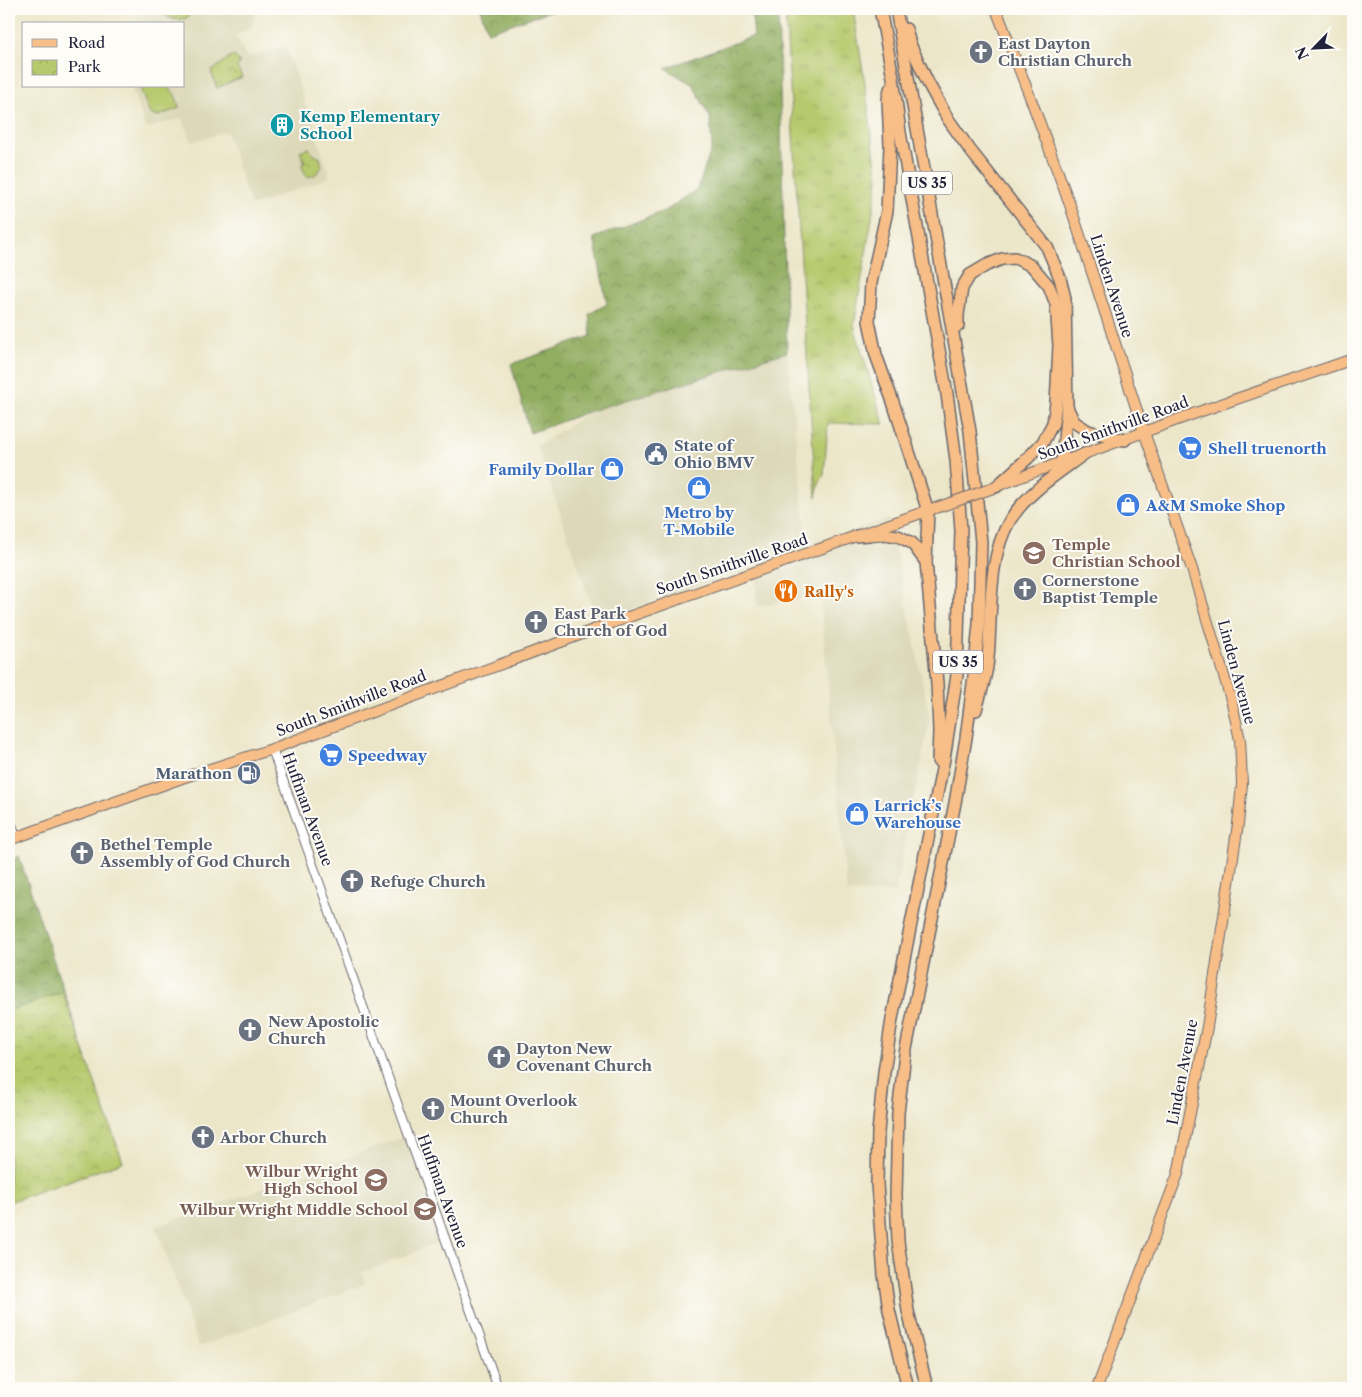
<svg xmlns="http://www.w3.org/2000/svg" width="1362" height="1397" viewBox="0 0 1362 1397" font-family="'Libre Caslon Text',serif">
<style>
.built{fill:#dcd8b8}
.grass{fill:url(#grass-tufts);stroke:#6c7654}
.forest{fill:url(#forest-crowns);stroke:#5a684e}
.park{fill:url(#park-crowns);stroke:#6c7654}
.garden{fill:#b7c96d;stroke:#6c7654}
.lines{fill:none;stroke-linecap:round;stroke-linejoin:round}
.minor-casing{stroke:#69676d;stroke-width:10}
.major-casing{stroke:#69676d;stroke-width:12}
.highway-casing{stroke:#69676d;stroke-width:14}
.minor{stroke:#fff;stroke-width:8}
.major{stroke:#f7be88;stroke-width:10}
.highway{stroke:#f7be88;stroke-width:11}
.major-bridge-casing{stroke:#69676d;stroke-width:12;stroke-linecap:butt}
.major-bridge{stroke:#f7be88;stroke-width:10}
.labels{text-anchor:middle;dominant-baseline:central;stroke-width:4;stroke-linejoin:round;paint-order:stroke}
.shield{fill:#fdfcf7;stroke:#646373;stroke-width:1}
.shield-label{font-size:14px;font-weight:bold;fill:#22223b}
.worship-label{font-size:15px;font-weight:bold;fill:#5b616d;stroke:#fdfcf7;text-anchor:start}
.culture-label{font-size:15px;font-weight:bold;fill:#0d838f;stroke:#fdfcf7;text-anchor:start}
.street-label{font-size:15px;fill:#22223b;stroke:#fdfcf7}
.service-label{font-size:15px;font-weight:bold;fill:#4e5e75;stroke:#fdfcf7;text-anchor:start}
.shop-label{font-size:15px;font-weight:bold;fill:#366cbe;stroke:#fdfcf7;text-anchor:start}
.education-label{font-size:15px;font-weight:bold;fill:#785e54;stroke:#fdfcf7;text-anchor:end}
.food-label{font-size:15px;font-weight:bold;fill:#c56008;stroke:#fdfcf7;text-anchor:start}
</style>
<defs>
<pattern id="grass-tufts" width="24" height="20" patternUnits="userSpaceOnUse" patternTransform="scale(1.25)"><rect width="24" height="20" fill="#b7c96d"/><path d="M3 7l-1-3M5 7V3M7 7l1-3M15 17l-1-3M17 17v-4M19 17l1-3" fill="none" stroke="#9dac5f"/></pattern>
<pattern id="forest-crowns" width="20" height="18" patternUnits="userSpaceOnUse" patternTransform="scale(1.25)"><rect width="20" height="18" fill="#91ad60"/><path d="M2 6a3 3 0 1 1 6 0M12 15a3 3 0 1 1 6 0" fill="none" stroke="#768c50"/></pattern>
<pattern id="park-crowns" width="20" height="18" patternUnits="userSpaceOnUse" patternTransform="scale(1.25)"><rect width="20" height="18" fill="#b7c96d"/><path d="M2 6a3 3 0 1 1 6 0M12 15a3 3 0 1 1 6 0" fill="none" stroke="#9dac5f"/></pattern>
</defs>
<rect width="100%" height="100%" fill="#fdfcf7"/>
<filter id="ink" filterUnits="userSpaceOnUse"><feTurbulence type="fractalNoise" baseFrequency=".02" numOctaves="2"/><feDisplacementMap in="SourceGraphic" scale="10" xChannelSelector="R" yChannelSelector="G"/><feConvolveMatrix kernelMatrix="1 2 1 2 8 2 1 2 1" color-interpolation-filters="sRGB"/></filter>
<filter id="wash" filterUnits="userSpaceOnUse"><feTurbulence type="fractalNoise" baseFrequency=".0096" numOctaves="4" result="noise"/><feDisplacementMap in="SourceGraphic" scale="20" xChannelSelector="R" yChannelSelector="G"/><feGaussianBlur stdDeviation="1.12" result="paint"/><feColorMatrix in="noise" values="0 0 0 0 0 0 0 0 0 0 0 0 0 0 0 0 0 1.4 0 .05"/><feComposite in="paint" operator="in"/></filter>
<g filter="url(#wash)">
<rect width="100%" height="100%" fill="#ece6c9"/>
<g class="built">
<path d="M143 9H256L252 27 236 35 247 58 285 45 329 173 328 178 251 206 226 131 192 142 182 118 146 129 131 86H184V24H132Z"/>
<path d="M787 352 807 545 889 518 930 718 895 892 847 893 820 596 757 606 755 566 597 621 537 446 593 410Z"/>
<path d="M409 1135 446 1239 362 1273 365 1284 199 1347 156 1227Z"/>
</g>
<path class="grass" d="M785 9H853L864 77 878 181 854 326 884 424 828 423 824 475 819 484 816 497Z"/>
<g class="forest">
<path d="M480 9H556L488 32Z"/>
<path d="M751 9H778L787 352 593 410 530 433 511 364 591 336 589 314 607 304 594 238 667 210 698 188 712 147 710 117 693 85 665 68 754 36Z"/>
<path d="M19 856 88 1064 9 1079V862Z"/>
</g>
<g class="park">
<path d="M231 56H234L239 61V65L237 67 242 77 217 88 211 72Z"/>
<path d="M309 148 313 154 320 158 322 167 315 175 307 177 301 165 305 163 300 151Z"/>
<path d="M63 992 123 1162 9 1202V1011Z"/>
</g>
<g class="garden">
<path d="M161 9H193L187 18C174 21 171 19 160 12Z"/>
<path d="M144 86H168C174 93 178 99 179 108L159 116H155L150 114 140 88Z"/>
</g>
</g>
<g filter="url(#ink)">
<g class="lines">
<g class="minor-casing">
<g id="minor">
<path d="M272 749 498 1388"/>
<path d="M9 816 16 837"/>
</g>
</g>
<g class="major-casing">
<g id="major">
<path d="M996 9 1032 102 1070 205 1144 432 1192 569 1232 703 1240 740 1241 760 1242 784 1238 824 1207 1027 1178 1174 1097 1388"/>
<path d="M999 485 1207 409 1353 359"/>
<path d="M9 840 182 778 272 749 620 620 935 508"/>
</g>
</g>
<g class="highway-casing">
<g id="highway">
<path d="M880 9 893 77 900 132 947 394 956 460 961 530 957 675 944 759 892 1019 884 1072 878 1132 877 1184 884 1275 889 1310 908 1388"/>
<path d="M896 9 970 431 981 542 979 624 974 676 966 738 955 803 905 1054 898 1113 896 1195 898 1241 908 1311 927 1388"/>
<path d="M906 29 910 44 928 83 948 119 970 150 1047 247 1060 278 1065 298 1067 406 1062 462"/>
<path d="M890 89 888 99 890 146 887 211 871 283 869 321 876 355 893 402 928 511 926 562"/>
<path d="M958 326V315L962 288 970 275 987 265 1002 259 1015 258 1032 266 1049 286 1056 304 1059 346 1056 403 1053 423 1043 442 1028 458 996 487"/>
<path d="M1067 407 1074 422 1088 431 1125 440"/>
<path d="M856 536 882 534 898 536 912 543 926 562 937 683 939 731 938 761"/>
<path d="M976 710C980 694 987 676 988 658 992 616 987 558 1010 520 1028 492 1057 474 1084 454"/>
</g>
</g>
<use href="#minor" class="minor"/>
<use href="#major" class="major"/>
<use href="#highway" class="highway"/>
<g class="major-bridge-casing">
<path id="major-bridge" d="M936 508 996 487"/>
</g>
<use href="#major-bridge" class="major-bridge"/>
</g>
</g>
<defs>
<g id="church-disc" transform="scale(1.25)"><circle r="9.5" fill="#6b7280" stroke="#fdfcf7"/><path d="M-1.2-6h2.4v3.5h3.3v2.4h-3.3V6h-2.4V-.1h-3.3v-2.4h3.3Z" fill="#fff"/></g>
<g id="building-disc" transform="scale(1.25)"><circle r="9.5" fill="#0f9aa8" stroke="#fdfcf7"/><path d="M-4-6H4V6H1V3H-1V6H-4ZM-2.5-4.3h1.7v1.8h-1.7ZM.8-4.3h1.7v1.8H.8ZM-2.5-1h1.7V.8h-1.7ZM.8-1h1.7V.8H.8Z" fill="#fff"/></g>
<g id="supermarket-disc" transform="scale(1.25)"><circle r="9.5" fill="#3f7fe0" stroke="#fdfcf7"/><path d="M-6-5.5h2.5l.6 2H6L4.5 2H-2.5L-4.4-4H-6ZM-1.5 3.2a1.3 1.3 0 1 0 .1 0ZM3 3.2a1.3 1.3 0 1 0 .1 0Z" fill="#fff"/></g>
<g id="civic-disc" transform="scale(1.25)"><circle r="9.5" fill="#5c6f8a" stroke="#fdfcf7"/><path d="M-.6-6.5H3V-4.5H.6V-3L4-1V1h2V6H-6V1h2V-1L-.6-3ZM-1.2 2.5V6h2.4V2.5Z" fill="#fff"/></g>
<g id="shop-disc" transform="scale(1.25)"><circle r="9.5" fill="#3f7fe0" stroke="#fdfcf7"/><path d="M-5-2.5h2.3a2.7 3.5 0 0 1 5.4 0H5L5.5 6h-11ZM-1.5-2.5h3a1.5 2.3 0 0 0-3 0Z" fill="#fff"/></g>
<g id="school-disc" transform="scale(1.25)"><circle r="9.5" fill="#8d6e63" stroke="#fdfcf7"/><path d="M0-5L7-2L0 1L-7-2ZM-4 1L0 2.5L4 1V4Q0 6-4 4Z" fill="#fff"/></g>
<g id="restaurant-disc" transform="scale(1.25)"><circle r="9.5" fill="#e8710a" stroke="#fdfcf7"/><path d="M-5-6h1v4h1v-4h1v4h1v-4h1v5L-1.5 .5V6h-2V.5L-5-1ZM5-6V6H3V1.5H1.5Q1.5-4 5-6Z" fill="#fff"/></g>
<g id="fuel-disc" transform="scale(1.25)"><circle r="9.5" fill="#5c6f8a" stroke="#fdfcf7"/><path d="M-5.5-6h7V0h2V4h1.3V-2.5L3-4.5l.8-.8L6-3V5H2.5V1h-1V6h-7ZM-4.2-4.7v3.2H.2V-4.7Z" fill="#fff"/></g>
</defs>
<g fill-rule="evenodd">
<use href="#church-disc" x="981" y="52"/>
<use href="#building-disc" x="282" y="125"/>
<use href="#supermarket-disc" x="1190" y="448"/>
<use href="#civic-disc" x="656" y="454"/>
<use href="#shop-disc" x="612" y="469"/>
<use href="#shop-disc" x="699" y="488"/>
<use href="#shop-disc" x="1128" y="505"/>
<use href="#school-disc" x="1034" y="553"/>
<use href="#church-disc" x="1025" y="589"/>
<use href="#restaurant-disc" x="786" y="591"/>
<use href="#church-disc" x="536" y="622"/>
<use href="#supermarket-disc" x="331" y="755"/>
<use href="#fuel-disc" x="249" y="773"/>
<use href="#shop-disc" x="857" y="814"/>
<use href="#church-disc" x="82" y="853"/>
<use href="#church-disc" x="352" y="881"/>
<use href="#church-disc" x="250" y="1030"/>
<use href="#church-disc" x="499" y="1057"/>
<use href="#church-disc" x="433" y="1109"/>
<use href="#church-disc" x="203" y="1137"/>
<use href="#school-disc" x="376" y="1180"/>
<use href="#school-disc" x="425" y="1209"/>
</g>
<g class="labels">
<g class="shield">
<rect x="902" y="171.5" width="50" height="23" rx="4"/>
<rect x="933" y="650.5" width="50" height="23" rx="4"/>
</g>
<g class="shield-label">
<text x="927" y="183">US 35</text>
<text x="958" y="662">US 35</text>
</g>
<g class="worship-label">
<text x="998" y="43">East Dayton<tspan x="998" dy="17">Christian Church</tspan></text>
<text x="1042" y="580">Cornerstone<tspan x="1042" dy="17">Baptist Temple</tspan></text>
<text x="554" y="613">East Park<tspan x="554" dy="17">Church of God</tspan></text>
<text x="100" y="844">Bethel Temple<tspan x="100" dy="17">Assembly of God Church</tspan></text>
<text x="370" y="881">Refuge Church</text>
<text x="268" y="1021">New Apostolic<tspan x="268" dy="17">Church</tspan></text>
<text x="516" y="1048">Dayton New<tspan x="516" dy="17">Covenant Church</tspan></text>
<text x="450" y="1100">Mount Overlook<tspan x="450" dy="17">Church</tspan></text>
<text x="220" y="1137">Arbor Church</text>
</g>
<g class="culture-label">
<text x="300" y="116">Kemp Elementary<tspan x="300" dy="17">School</tspan></text>
</g>
<g class="street-label">
<text transform="translate(1112 286) rotate(72)">Linden Avenue</text>
<text transform="translate(1113 428) rotate(-20)">South Smithville Road</text>
<text transform="translate(732 564) rotate(-19)">South Smithville Road</text>
<text transform="translate(1237 672) rotate(75)">Linden Avenue</text>
<text transform="translate(351 703) rotate(-21)">South Smithville Road</text>
<text transform="translate(308 809) rotate(70)">Huffman Avenue</text>
<text transform="translate(1182 1072) rotate(-79)">Linden Avenue</text>
<text transform="translate(443 1191) rotate(70)">Huffman Avenue</text>
</g>
<g class="service-label">
<text x="674" y="445">State of<tspan x="674" dy="17">Ohio BMV</tspan></text>
<text x="232" y="773" text-anchor="end">Marathon</text>
</g>
<g class="shop-label">
<text x="1208" y="448">Shell truenorth</text>
<text x="594" y="469" text-anchor="end">Family Dollar</text>
<text x="1146" y="505">A&amp;M Smoke Shop</text>
<text x="699" y="512" text-anchor="middle">Metro by<tspan x="699" dy="17">T-Mobile</tspan></text>
<text x="348" y="755">Speedway</text>
<text x="874" y="805">Larrick’s<tspan x="874" dy="17">Warehouse</tspan></text>
</g>
<g class="education-label">
<text x="1052" y="544" text-anchor="start">Temple<tspan x="1052" dy="17">Christian School</tspan></text>
<text x="358" y="1171">Wilbur Wright<tspan x="358" dy="17">High School</tspan></text>
<text x="408" y="1209">Wilbur Wright Middle School</text>
</g>
<g class="food-label">
<text x="804" y="591">Rally's</text>
</g>
</g>
<rect width="1362" height="1397" fill="none" stroke="#fdfcf7" stroke-width="30"/>
<rect x="22" y="22" width="162" height="65" fill="#fdfcf7" stroke="#a5a5ac"/>
<rect x="32" y="39" width="25" height="8" fill="#f7be88" stroke="#a5a5ac"/>
<text x="68" y="48" font-size="15" fill="#22223b">Road</text>
<rect x="32" y="60" width="25" height="15" fill="url(#park-crowns)" stroke="#a5a5ac"/>
<text x="68" y="72" font-size="15" fill="#22223b">Park</text>
<g transform="translate(1314 48) rotate(246)" stroke="#fdfcf7" stroke-width="4" paint-order="stroke">
<path d="M0-4L9 19L0 12L-9 19Z" fill="#22223b"/>
<text y="-8" font-size="14" font-weight="bold" text-anchor="middle" fill="#22223b">N</text>
</g>
</svg>
